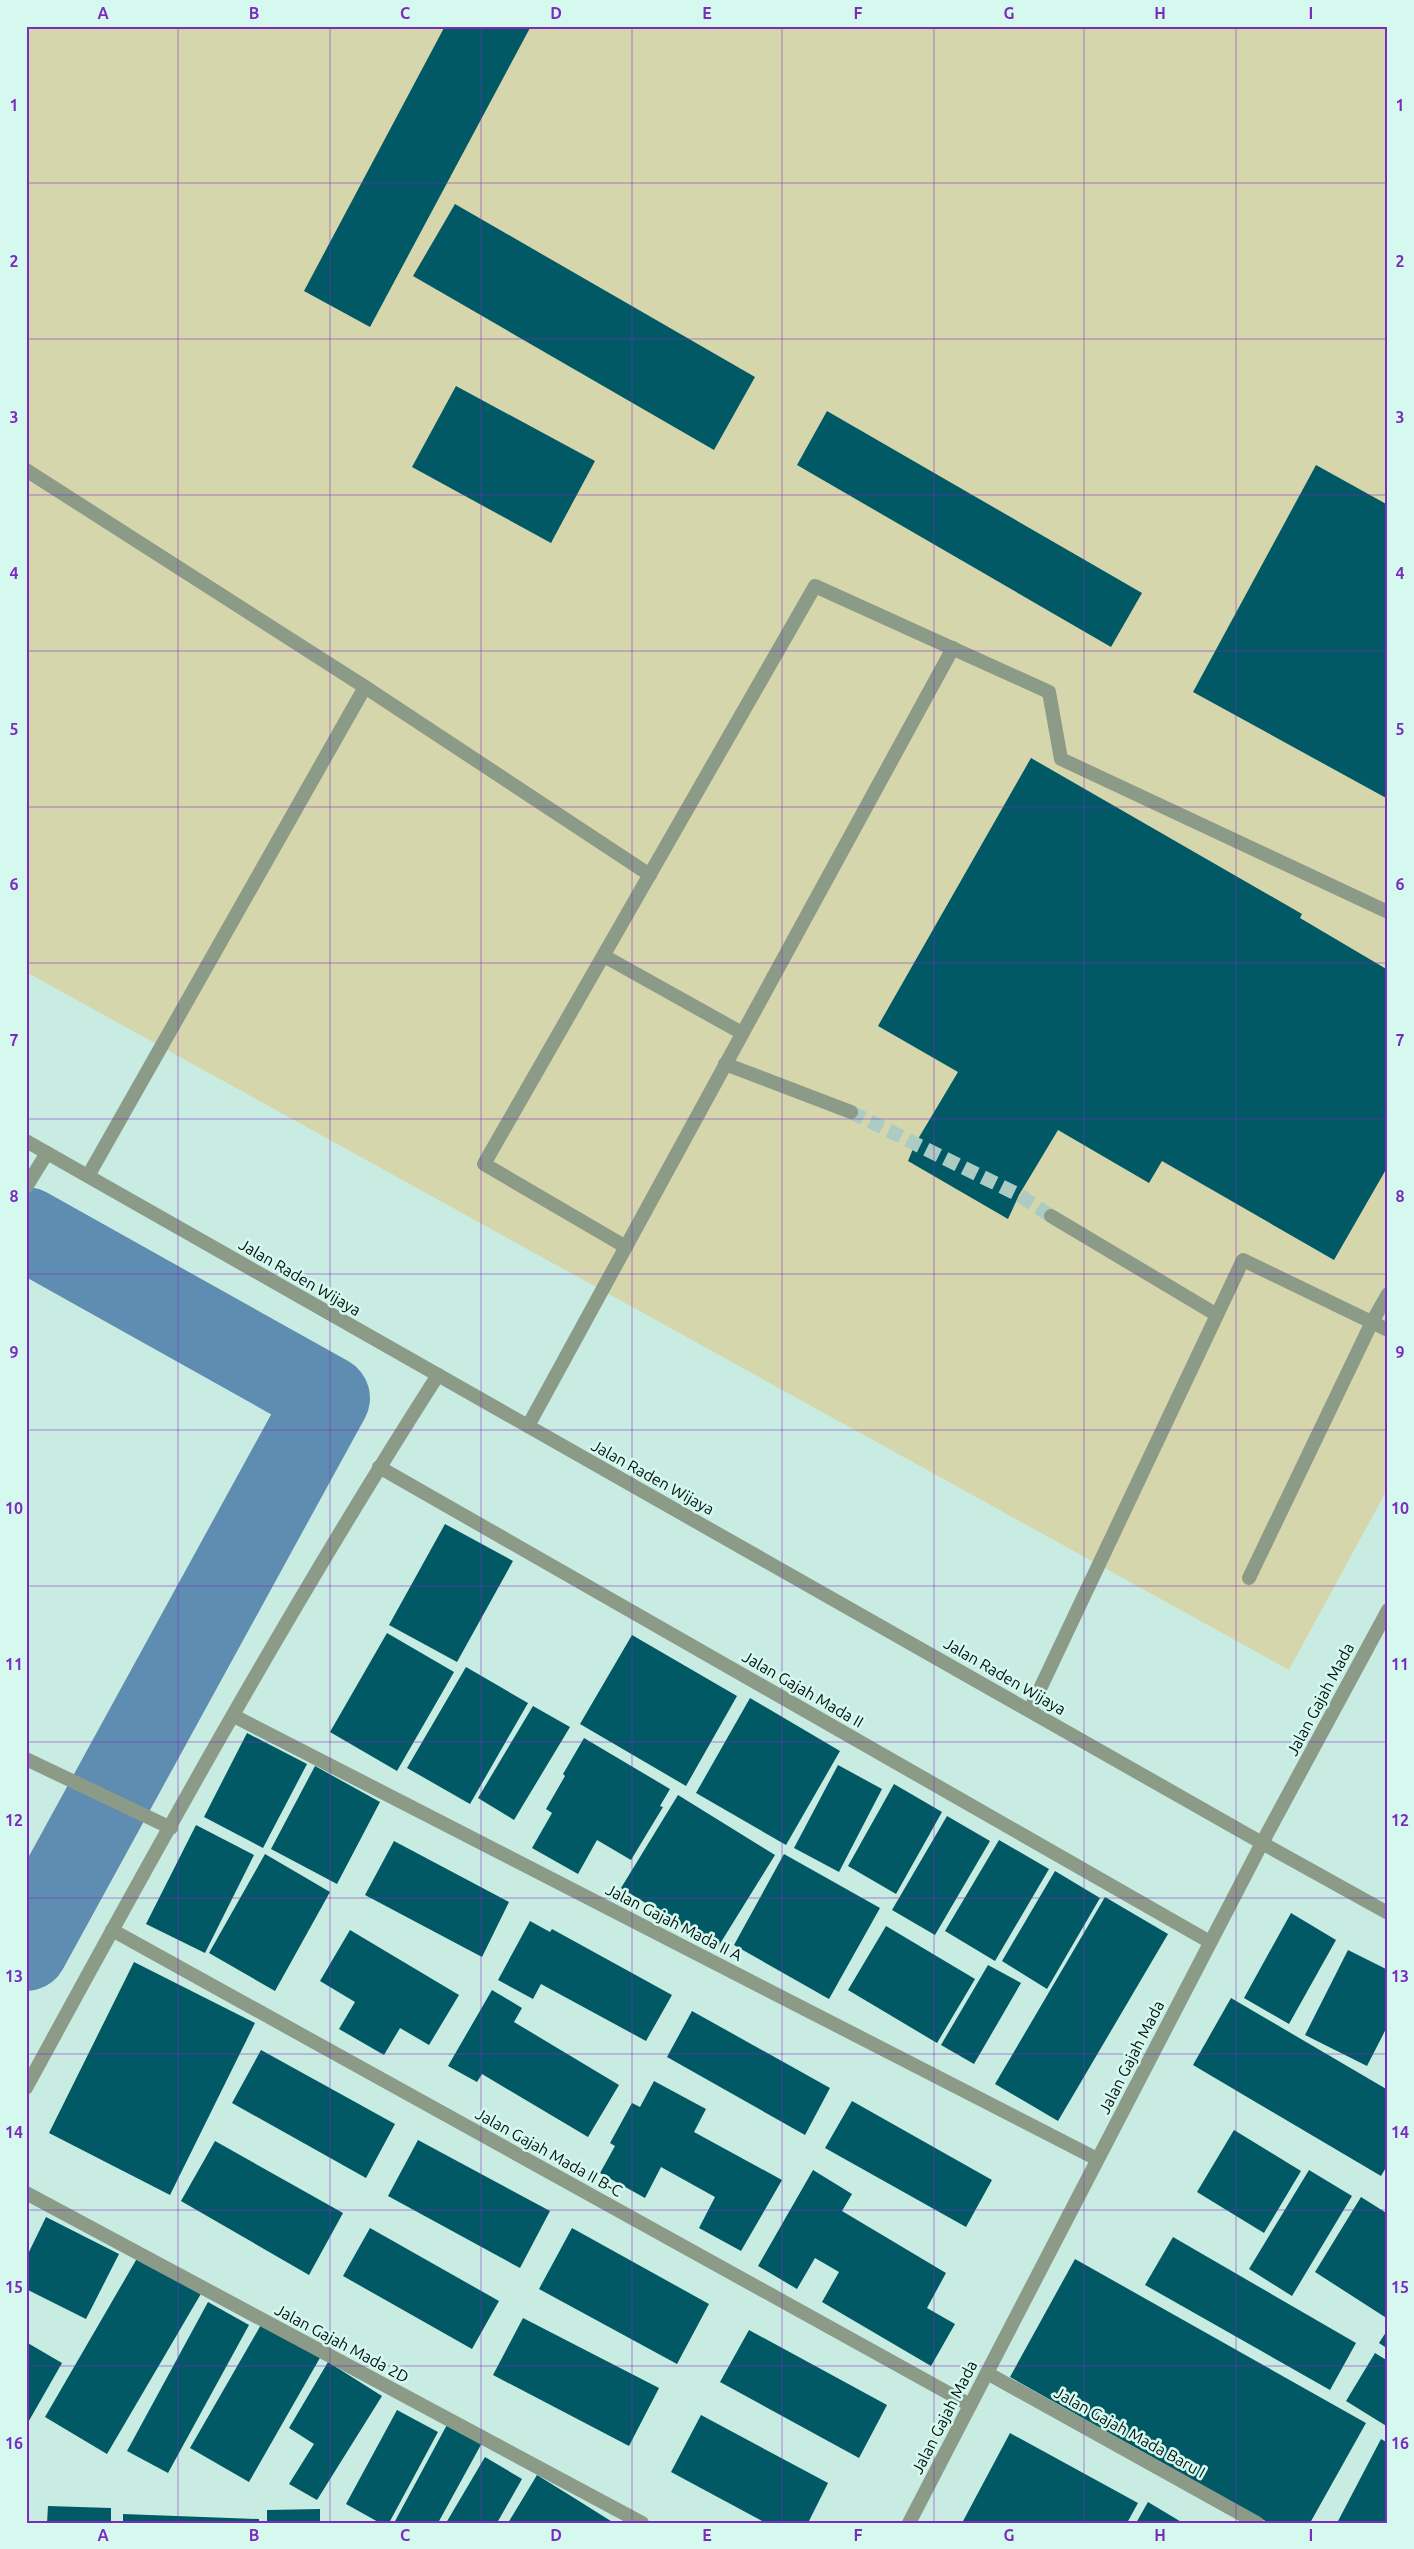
<svg xmlns="http://www.w3.org/2000/svg" width="1414" height="2549" viewBox="0 0 1414 2549" font-family="Ubuntu,sans-serif">
<style>
.green{fill:#d6d6ad}
.lines{fill:none;stroke-linecap:round;stroke-linejoin:round}
.river{stroke:#5f8cb1;stroke-width:84}
.building{fill:#005965}
.minor-tunnel{stroke:#accbc2;stroke-width:14;stroke-dasharray:14 7;stroke-linecap:butt}
.minor{stroke:#8b9b88;stroke-width:14}
.tertiary{stroke:#8b9b88;stroke-width:14}
.grid{fill:none;stroke:#7b2cbf;stroke-width:1;stroke-opacity:0.55}
.labels{text-anchor:middle;dominant-baseline:central;stroke-width:5;stroke-linejoin:round;paint-order:stroke}
.street-label{font-size:16px;fill:#05110e;stroke:#d6f9ef}
.neatline{fill:none;stroke:#7b2cbf;stroke-width:2}
.grid-label{font-size:16px;text-anchor:middle;font-weight:bold;fill:#7b2cbf}
</style>
<rect width="100%" height="100%" fill="#c9ece2"/>
<path class="green" d="M26 26H1388V1488L1289 1670 26 972Z"/>
<g class="lines">
<path class="river" d="M26 1229 328 1398 26 1949"/>
</g>
<g class="building">
<path d="M445 26H531L370 327 304 291Z"/>
<path d="M455 204 755 377 714 450 413 276Z"/>
<path d="M456 386 595 461 551 543 412 467Z"/>
<path d="M827 411 1142 593 1111 647 797 465Z"/>
<path d="M1316 465 1388 505V799L1193 692Z"/>
<path d="M1031 758 1302 914 1300 918 1388 970V1166L1334 1260 1162 1161 1149 1183 1058 1130 1019 1195 1008 1219 908 1161 915 1144 958 1072 878 1026Z"/>
<path d="M445 1524 513 1561 457 1662 389 1625Z"/>
<path d="M387 1633 454 1672 397 1771 330 1732Z"/>
<path d="M632 1635 737 1696 686 1786 580 1724Z"/>
<path d="M466 1667 528 1703 470 1804 407 1768Z"/>
<path d="M750 1698 840 1751 786 1845 696 1793Z"/>
<path d="M533 1706 570 1727 514 1820 478 1798Z"/>
<path d="M247 1733 307 1764 263 1848 204 1817Z"/>
<path d="M584 1738 670 1789 660 1806 663 1807 631 1860 597 1840 578 1874 532 1848 552 1813 546 1809 565 1776 563 1774Z"/>
<path d="M838 1765 882 1789 839 1872 794 1848Z"/>
<path d="M315 1766 380 1802 337 1884 271 1849Z"/>
<path d="M894 1784 942 1812 896 1894 848 1866Z"/>
<path d="M678 1795 775 1855 718 1947 621 1888Z"/>
<path d="M947 1816 990 1841 935 1935 892 1910Z"/>
<path d="M196 1825 254 1855 205 1953 146 1924Z"/>
<path d="M999 1840 1049 1869 995 1961 945 1931Z"/>
<path d="M394 1841 509 1902 482 1957 365 1895Z"/>
<path d="M265 1854 330 1892 275 1991 209 1953Z"/>
<path d="M784 1854 880 1908 829 1999 734 1945Z"/>
<path d="M1055 1871 1100 1898 1047 1989 1002 1961Z"/>
<path d="M1105 1897 1168 1934 1058 2121 995 2084Z"/>
<path d="M1291 1913 1336 1940 1289 2024 1244 1998Z"/>
<path d="M530 1921 550 1932 552 1929 672 1995 646 2041 541 1984 533 1999 498 1980Z"/>
<path d="M886 1926 975 1979 937 2043 848 1990Z"/>
<path d="M350 1930 459 1995 429 2045 400 2028 384 2055 339 2029 355 2002 320 1981Z"/>
<path d="M1348 1950 1388 1970V2025L1367 2066 1305 2035Z"/>
<path d="M134 1962 255 2023 170 2195 49 2133Z"/>
<path d="M988 1965 1021 1983 974 2064 941 2045Z"/>
<path d="M492 1990 522 2008 514 2022 619 2085 588 2137 482 2074 477 2082 448 2066Z"/>
<path d="M1231 1998 1388 2090V2164L1381 2176 1193 2065Z"/>
<path d="M692 2011 830 2088 805 2135 667 2057Z"/>
<path d="M261 2050 395 2124 366 2178 232 2103Z"/>
<path d="M654 2081 706 2109 694 2132 782 2180 741 2251 699 2228 715 2197 661 2167 645 2198 600 2173 615 2146 610 2143 632 2103 640 2107Z"/>
<path d="M852 2101 992 2180 966 2227 825 2148Z"/>
<path d="M1234 2130 1301 2171 1264 2233 1197 2192Z"/>
<path d="M418 2140 550 2211 520 2268 388 2196Z"/>
<path d="M215 2141 343 2213 309 2275 181 2201Z"/>
<path d="M813 2170 852 2194 842 2211 946 2273 927 2308 955 2324 931 2366 822 2302 839 2272 815 2258 797 2289 758 2266Z"/>
<path d="M1309 2170 1352 2196 1292 2296 1249 2269Z"/>
<path d="M1361 2197 1388 2214V2319L1315 2272Z"/>
<path d="M46 2217 119 2254 86 2319 26 2289V2258Z"/>
<path d="M370 2228 499 2301 472 2349 343 2276Z"/>
<path d="M572 2228 709 2304 677 2364 539 2289Z"/>
<path d="M1173 2237 1356 2343 1330 2390 1145 2285Z"/>
<path d="M139 2255 202 2292 107 2454 45 2417Z"/>
<path d="M1075 2259 1366 2423 1310 2523H1269L1010 2377Z"/>
<path d="M208 2302 249 2325 168 2473 127 2451Z"/>
<path d="M523 2318 659 2388 629 2446 493 2375Z"/>
<path d="M262 2323 321 2356 249 2482 190 2448Z"/>
<path d="M1388 2329V2349L1379 2343Z"/>
<path d="M749 2330 887 2405 859 2458 720 2382Z"/>
<path d="M26 2342 62 2363 26 2426Z"/>
<path d="M1375 2353 1388 2361V2427L1346 2401Z"/>
<path d="M328 2362 382 2396 317 2500 289 2484 314 2444 289 2428Z"/>
<path d="M397 2410 438 2432 389 2523H380L346 2504Z"/>
<path d="M701 2415 828 2483 808 2523H766L671 2472Z"/>
<path d="M449 2421 483 2441 438 2523H394Z"/>
<path d="M1010 2433 1138 2503 1127 2523H962Z"/>
<path d="M1381 2439 1388 2443V2523H1337Z"/>
<path d="M485 2457 522 2479 497 2523H446Z"/>
<path d="M537 2475 579 2501 614 2523H508Z"/>
<path d="M1148 2502 1183 2523H1136Z"/>
<path d="M48 2506 111 2508V2523H47Z"/>
<path d="M320 2509V2523H267V2510Z"/>
<path d="M123 2514 259 2519V2523H123Z"/>
</g>
<g class="lines">
<path class="minor-tunnel" d="M851 1112 1019 1195 1051 1216"/>
<g class="minor">
<path d="M26 470 365 687 650 875"/>
<path d="M604 956 742 1033"/>
<path d="M725 1064 851 1112"/>
<path d="M88 1176 365 687"/>
<path d="M26 1187 47 1153"/>
<path d="M1051 1216 1217 1315"/>
<path d="M626 1247 484 1164 815 586 1049 692 1061 759 1388 912"/>
<path d="M528 1426 953 648"/>
<path d="M379 1467 1210 1942"/>
<path d="M1249 1578 1372 1322 1388 1294"/>
<path d="M1030 1710 1243 1260 1388 1330"/>
<path d="M234 1716 1097 2159"/>
<path d="M26 1759 171 1828"/>
<path d="M1262 1843 1388 1913"/>
<path d="M112 1930 970 2405"/>
<path d="M26 2088C157 1847 290 1606 438 1375"/>
<path d="M26 2193 642 2523"/>
<path d="M987 2373 1257 2523"/>
</g>
<g class="tertiary">
<path d="M26 1141 1262 1843"/>
<path d="M909 2523 1262 1843 1388 1610"/>
</g>
</g>
<path class="grid" d="M178 26V2523M330 26V2523M481 26V2523M632 26V2523M782 26V2523M934 26V2523M1084 26V2523M1236 26V2523M26 183H1388M26 339H1388M26 495H1388M26 651H1388M26 807H1388M26 963H1388M26 1119H1388M26 1274H1388M26 1430H1388M26 1586H1388M26 1742H1388M26 1898H1388M26 2054H1388M26 2210H1388M26 2366H1388"/>
<g class="labels">
<g class="street-label">
<text transform="translate(300 1277) rotate(30)">Jalan Raden Wijaya</text>
<text transform="translate(653 1477) rotate(29)">Jalan Raden Wijaya</text>
<text transform="translate(1005 1676) rotate(30)">Jalan Raden Wijaya</text>
<text transform="translate(803 1689) rotate(30)">Jalan Gajah Mada II</text>
<text transform="translate(1320 1699) rotate(-62)">Jalan Gajah Mada</text>
<text transform="translate(674 1922) rotate(27)">Jalan Gajah Mada II A</text>
<text transform="translate(1131 2057) rotate(-63)">Jalan Gajah Mada</text>
<text transform="translate(549 2152) rotate(29)">Jalan Gajah Mada II B-C</text>
<text transform="translate(342 2343) rotate(28)">Jalan Gajah Mada 2D</text>
<text transform="translate(944 2417) rotate(-63)">Jalan Gajah Mada</text>
<text transform="translate(1130 2432) rotate(29)">Jalan Gajah Mada Baru I</text>
</g>
</g>
<rect width="1414" height="2549" fill="none" stroke="#d6f9ef" stroke-width="55"/>
<rect x="28" y="28" width="1358" height="2494" class="neatline"/>
<g class="grid-label">
<text x="103" y="19">A</text>
<text x="254" y="19">B</text>
<text x="405" y="19">C</text>
<text x="556" y="19">D</text>
<text x="707" y="19">E</text>
<text x="858" y="19">F</text>
<text x="1009" y="19">G</text>
<text x="1160" y="19">H</text>
<text x="1311" y="19">I</text>
<text x="14" y="111">1</text>
<text x="1400" y="111">1</text>
<text x="14" y="267">2</text>
<text x="1400" y="267">2</text>
<text x="14" y="423">3</text>
<text x="1400" y="423">3</text>
<text x="14" y="579">4</text>
<text x="1400" y="579">4</text>
<text x="14" y="735">5</text>
<text x="1400" y="735">5</text>
<text x="14" y="890">6</text>
<text x="1400" y="890">6</text>
<text x="14" y="1046">7</text>
<text x="1400" y="1046">7</text>
<text x="14" y="1202">8</text>
<text x="1400" y="1202">8</text>
<text x="14" y="1358">9</text>
<text x="1400" y="1358">9</text>
<text x="14" y="1514">10</text>
<text x="1400" y="1514">10</text>
<text x="14" y="1670">11</text>
<text x="1400" y="1670">11</text>
<text x="14" y="1826">12</text>
<text x="1400" y="1826">12</text>
<text x="14" y="1982">13</text>
<text x="1400" y="1982">13</text>
<text x="14" y="2138">14</text>
<text x="1400" y="2138">14</text>
<text x="14" y="2293">15</text>
<text x="1400" y="2293">15</text>
<text x="14" y="2449">16</text>
<text x="1400" y="2449">16</text>
<text x="103" y="2541">A</text>
<text x="254" y="2541">B</text>
<text x="405" y="2541">C</text>
<text x="556" y="2541">D</text>
<text x="707" y="2541">E</text>
<text x="858" y="2541">F</text>
<text x="1009" y="2541">G</text>
<text x="1160" y="2541">H</text>
<text x="1311" y="2541">I</text>
</g>
</svg>
